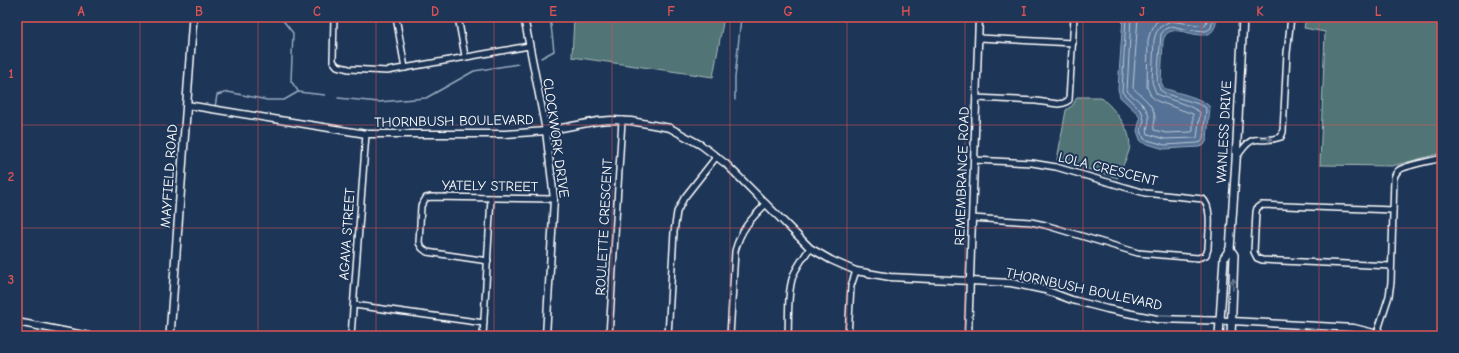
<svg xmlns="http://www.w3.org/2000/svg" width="1459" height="353" viewBox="0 0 1459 353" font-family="'Comic Neue',sans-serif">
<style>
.green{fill:#517576;stroke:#a8baba}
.water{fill:#547296;stroke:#98aac0}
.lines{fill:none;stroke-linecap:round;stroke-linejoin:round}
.shore{stroke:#bbc7d5;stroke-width:1}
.stream{stroke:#98aac0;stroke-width:1.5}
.minor-casing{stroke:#fff;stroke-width:8}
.tertiary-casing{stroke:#fff;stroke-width:9}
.secondary-casing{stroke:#fff;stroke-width:10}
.minor{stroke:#1d3557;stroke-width:5}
.tertiary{stroke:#1d3557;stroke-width:6}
.secondary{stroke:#1d3557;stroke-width:7}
.oneway{stroke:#6c7c92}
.grid{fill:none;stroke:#de5353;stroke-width:1;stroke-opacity:0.55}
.labels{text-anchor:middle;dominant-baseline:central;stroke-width:4;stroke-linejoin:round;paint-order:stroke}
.street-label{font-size:14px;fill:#fff;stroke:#1d3557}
.neatline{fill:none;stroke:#de5353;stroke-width:1.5}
.grid-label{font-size:13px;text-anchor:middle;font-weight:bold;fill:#de5353}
</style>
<rect width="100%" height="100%" fill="#1d3557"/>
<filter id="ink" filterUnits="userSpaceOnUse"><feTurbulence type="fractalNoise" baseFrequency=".025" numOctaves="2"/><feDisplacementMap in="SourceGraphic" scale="8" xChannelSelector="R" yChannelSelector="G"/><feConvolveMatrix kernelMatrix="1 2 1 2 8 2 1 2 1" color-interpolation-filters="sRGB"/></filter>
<g filter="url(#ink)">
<g class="green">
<path d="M574 17H724L713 77 572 57Z"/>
<path d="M1306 17H1442V153L1392 166 1320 165 1325 32 1304 28Z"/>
<path d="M1077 97H1101C1115 110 1134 131 1129 151 1126 160 1121 169 1118 178L1057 160 1066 110 1073 105Z"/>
</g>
<path class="water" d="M1123 17H1217C1214 58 1170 12 1163 41L1161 82 1164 88C1176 93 1202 97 1210 107L1207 140 1204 145 1199 147 1164 149 1141 142 1137 131 1140 119 1138 114 1120 97 1118 89Z"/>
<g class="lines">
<g class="shore">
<path d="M1126 17 1122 92 1142 112 1144 120 1141 130 1144 139 1165 145 1198 143 1201 142 1203 138 1206 109 1205 107C1192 100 1171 98 1160 90L1157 82 1161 34 1165 29 1172 26 1184 29 1206 31 1211 28 1213 17"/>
<path d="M1131 17 1127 91C1135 99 1148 105 1149 118 1149 125 1146 128 1148 134L1165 139 1197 138 1200 112 1189 106 1161 96 1156 93 1152 82 1154 40 1156 33 1160 27 1170 21 1205 26 1208 17"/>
<path d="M1138 17 1133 88C1142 97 1154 104 1155 118 1155 122 1153 126 1154 130L1166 133 1191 132 1193 131V114L1157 101 1151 96 1147 87 1148 40 1150 33 1156 22 1164 17"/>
</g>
<g class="stream">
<path d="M275 17 281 18 293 33 291 81 298 91"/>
<path d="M541 58 554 51 550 17"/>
<path d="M338 98 379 102 426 98 474 71 518 64"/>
<path d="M735 100V78L741 17"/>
<path d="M215 107 217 95 228 92 267 100H284L298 92 325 95"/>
</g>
<g class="minor-casing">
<g id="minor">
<path d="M334 17 333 61 337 66 349 69 387 71 529 46"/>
<path d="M396 17 405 68"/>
<path d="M458 17 465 56"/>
<path d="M979 38 1073 43"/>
<path d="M976 98 1036 101 1058 104 1064 103 1069 100 1074 17"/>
<path d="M1237 157C1256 128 1256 146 1281 137L1283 132 1287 53 1291 17"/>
<path d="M972 218 1031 222 1045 225 1138 253 1198 258 1206 255 1208 249C1208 236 1213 208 1203 199L1145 193 1056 167 1032 163 974 160"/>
<path d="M488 261 427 252 422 248 419 243 421 206 426 198 431 197 554 199"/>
<path d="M1391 266 1262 260 1257 258 1254 252 1256 212 1257 208 1261 205 1393 210"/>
<path d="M354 305 484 323"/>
<path d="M1377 333 1389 296 1391 282 1394 178C1395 175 1396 172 1399 170 1407 165 1431 161 1442 158"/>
<path d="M848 335 871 336"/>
<path d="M351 336 366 134"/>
<path d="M483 336 491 198"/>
<path d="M609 336 622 120"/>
<path d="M668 336 674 232 677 212 684 198 717 156"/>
<path d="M730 336 735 251C741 229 750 220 766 204"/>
<path d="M788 336C789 317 787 294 793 276 797 266 804 257 810 248"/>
<path d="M848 336 851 286 856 271"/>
</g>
</g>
<g class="tertiary-casing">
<g id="tertiary">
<path d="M524 17 546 131 554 199 546 336"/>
<path d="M187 105 366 134H506L546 131 598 121 611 120 631 121 670 128 701 145 726 164 810 248 831 260 856 271 890 277 1011 283 1045 290 1072 300 1107 309 1157 319 1232 321 1354 328 1370 332 1384 336"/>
<path d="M17 322 89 336"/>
<path d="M968 336 979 17"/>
</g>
</g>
<g class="secondary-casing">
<g id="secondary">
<path d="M1230 249 1234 255 1231 336"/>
<path d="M170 336 193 17"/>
<path d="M1219 336 1224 258 1230 249 1236 161 1243 17"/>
</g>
</g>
<use href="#minor" class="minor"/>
<use href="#tertiary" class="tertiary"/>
<use href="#secondary" class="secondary"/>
</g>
<defs><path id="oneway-shaft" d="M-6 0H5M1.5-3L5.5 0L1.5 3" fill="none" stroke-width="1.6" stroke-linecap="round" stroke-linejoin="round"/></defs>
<g class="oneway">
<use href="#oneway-shaft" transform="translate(1267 139)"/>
<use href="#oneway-shaft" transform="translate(1233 284) rotate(-88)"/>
</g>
</g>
<path class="grid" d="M140 17V336M258 17V336M376 17V336M494 17V336M612 17V336M730 17V336M847 17V336M965 17V336M1083 17V336M1201 17V336M1319 17V336M17 125H1442M17 228H1442"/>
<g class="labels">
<g class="street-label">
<text transform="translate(454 121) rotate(-1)">THORNBUSH BOULEVARD</text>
<text transform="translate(1224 132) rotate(-87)">WANLESS DRIVE</text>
<text transform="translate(556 138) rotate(82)">CLOCKWORK DRIVE</text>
<text transform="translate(1108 169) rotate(14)">LOLA CRESCENT</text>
<text transform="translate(169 176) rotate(-86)">MAYFIELD ROAD</text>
<text transform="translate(962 176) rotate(-88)">REMEMBRANCE ROAD</text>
<text transform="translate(490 186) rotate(1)">YATELY STREET</text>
<text transform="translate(604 227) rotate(-87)">ROULETTE CRESCENT</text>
<text transform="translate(347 234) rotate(-86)">AGAVA STREET</text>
<text transform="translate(1084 289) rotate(12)">THORNBUSH BOULEVARD</text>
</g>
</g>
<rect width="1459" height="353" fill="none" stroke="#1d3557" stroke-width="44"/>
<rect x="22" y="22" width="1415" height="309" class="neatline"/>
<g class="grid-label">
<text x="81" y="16">A</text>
<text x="199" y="16">B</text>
<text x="317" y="16">C</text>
<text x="435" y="16">D</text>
<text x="553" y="16">E</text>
<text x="671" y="16">F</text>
<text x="788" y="16">G</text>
<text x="906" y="16">H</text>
<text x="1024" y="16">I</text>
<text x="1142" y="16">J</text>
<text x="1260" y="16">K</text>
<text x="1378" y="16">L</text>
<text x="11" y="78">1</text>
<text x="11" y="181">2</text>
<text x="11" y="284">3</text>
</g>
</svg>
